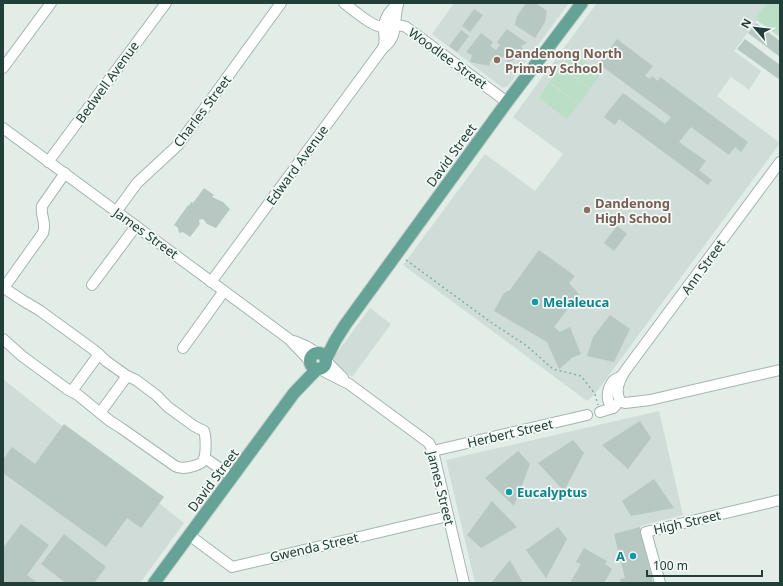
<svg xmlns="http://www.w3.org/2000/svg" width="783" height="586" viewBox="0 0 783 586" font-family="'Noto Sans',sans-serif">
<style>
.built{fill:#d0dcd7}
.green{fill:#badec6}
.building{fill:#b7c7c1}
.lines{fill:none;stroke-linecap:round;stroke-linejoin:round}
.minor-casing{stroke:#a4b5b0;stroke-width:12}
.major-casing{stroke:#c1c9c7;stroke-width:14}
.path{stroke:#81b1a4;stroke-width:1.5;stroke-dasharray:2 3;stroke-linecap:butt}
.minor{stroke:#fff;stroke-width:10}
.major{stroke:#65a396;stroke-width:12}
.education-dot{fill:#8d6e63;stroke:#f3f9f6;stroke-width:1.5}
.culture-dot{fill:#0f9aa8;stroke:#f3f9f6;stroke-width:1.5}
.labels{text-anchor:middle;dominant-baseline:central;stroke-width:3.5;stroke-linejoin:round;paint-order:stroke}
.education-label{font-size:13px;font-weight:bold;fill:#785e54;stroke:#f3f9f6;text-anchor:start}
.street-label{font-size:13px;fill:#213e38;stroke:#f3f9f6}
.culture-label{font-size:13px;font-weight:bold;fill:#0d838f;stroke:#f3f9f6;text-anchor:start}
</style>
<rect width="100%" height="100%" fill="#e2ede8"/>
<g class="built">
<path d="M454 3H569L508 86 503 88 432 34Z"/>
<path d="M597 3H767L755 19 757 20 734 51 761 71 749 90 731 77 717 96 780 143 595 394 587 401 403 265 485 154 535 191 563 154 513 117Z"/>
<path d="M370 308 391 324 352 377 331 361Z"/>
<path d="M3 379 184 523 140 583H3Z"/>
<path d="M659 411 683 515 640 526 653 583H475L446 460Z"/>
</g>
<g class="green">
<path d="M767 3H780V37L755 19Z"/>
<path d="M572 53 601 74 590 88 562 67Z"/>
<path d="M561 68 590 89 579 104 550 82Z"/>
<path d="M549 83 578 104 567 119 539 98Z"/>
</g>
<g class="building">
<path d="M526 3H537V4L547 11 545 22 535 38 515 25 517 16Z"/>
<path d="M474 9 483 15 470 32 462 26Z"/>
<path d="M756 23 780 41V57L748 33Z"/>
<path d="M507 29 527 43 521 46 525 53 508 63 504 56 497 60 491 59 489 66 470 62 472 55 466 52 481 33 493 42 490 46 496 50 500 45 497 42Z"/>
<path d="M461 30 469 36 457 52 449 46Z"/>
<path d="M617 39 653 66 645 76 650 79 652 76 658 81 660 77 748 142 741 152 735 147 729 155 691 127 679 142 706 161 699 170 712 180 708 185 619 119 615 125 604 117 623 93 665 124 671 117 599 64Z"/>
<path d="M745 39 780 65V80L737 49Z"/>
<path d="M204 188 214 195 212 197 223 202 230 209 216 228 207 224 203 219 199 220V221L200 224 190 237 183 232 179 233 178 228 174 225 188 205 189 206 191 202 193 203Z"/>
<path d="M617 226 627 234 614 251 604 243Z"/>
<path d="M539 250 575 276 569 283 579 294 554 327 560 332 570 327 581 354 571 358V359L559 369 547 342 494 311 504 293 510 290Z"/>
<path d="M610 315 630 329 614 362 587 356 593 337Z"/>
<path d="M640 421 651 438 628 469 602 445Z"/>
<path d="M64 424 164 497 141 528 127 518 106 547 3 473V460L12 447 35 464Z"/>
<path d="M573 440 584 453 564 491 538 463Z"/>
<path d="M518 451 530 464 514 506 485 478Z"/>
<path d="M654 479 674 508 631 516 622 501Z"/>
<path d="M492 501 517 527 481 548 467 535Z"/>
<path d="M21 524 49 545 27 575 38 583H3V548Z"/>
<path d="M558 527 567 539 546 578 526 550Z"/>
<path d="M640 527 653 583H621L620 579 625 578 614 534Z"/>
<path d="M64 534 106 567 94 583H66L41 564Z"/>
<path d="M584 548 607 561 605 564 612 569 604 583H570L581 564 576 562Z"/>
<path d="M510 560 523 583H491Z"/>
</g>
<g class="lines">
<g class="minor-casing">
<g id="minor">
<path d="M344 3C352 9 369 24 378 26 387 28 397 23 406 27L507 102"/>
<path d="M383 48C386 42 384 36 384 29 384 19 390 10 398 4"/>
<path d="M3 68 51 3"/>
<path d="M3 128 289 339 310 361"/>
<path d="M48 162 166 3"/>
<path d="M116 212 137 183 178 145 281 3"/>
<path d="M211 282 383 48C399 37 393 21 398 4"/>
<path d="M92 285 136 226"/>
<path d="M3 289 43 233C47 221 40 217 42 206L65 173"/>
<path d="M3 339 22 356 67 389 78 395 110 421 121 428 175 466C180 469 185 468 190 467 194 466 199 465 202 462 207 457 206 437 204 431L194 426 168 407 156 395 136 380 127 376 106 361 94 350 39 310 22 300 4 288"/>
<path d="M294 341 306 346 317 353"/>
<path d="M183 348 224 291"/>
<path d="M326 361 343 378"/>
<path d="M321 369 327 373 349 384 429 443 433 451 464 583"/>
<path d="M72 391 99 354"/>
<path d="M621 402C614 392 619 381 625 371L780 162"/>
<path d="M621 402 625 403 650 400 780 370"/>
<path d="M613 408C605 401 607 389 613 381 615 379 619 378 621 376"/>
<path d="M600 412 613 408 616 405"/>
<path d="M100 413 127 376"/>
<path d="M433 451 587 415"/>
<path d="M205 458 232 477"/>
<path d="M189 535 232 567 448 516"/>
<path d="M660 583 646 532 780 500"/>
</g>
</g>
<g class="major-casing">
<g id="major">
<circle cx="318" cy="361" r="8"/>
<path d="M326 359 335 341 345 325 507 102 582 3"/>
<path d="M154 583 294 393 317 369"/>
</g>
</g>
<path class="path" d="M406 260 492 323 527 346 553 369 581 376 595 394 598 405"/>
<use href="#minor" class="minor"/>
<use href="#major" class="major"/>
</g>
<g class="education-dot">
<circle cx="497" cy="60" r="4"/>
<circle cx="587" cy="210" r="4"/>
</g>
<g class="culture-dot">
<circle cx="535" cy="302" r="4"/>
<circle cx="509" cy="492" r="4"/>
<circle cx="633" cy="556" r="4"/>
</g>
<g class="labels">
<g class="education-label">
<text x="505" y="53">Dandenong North<tspan x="505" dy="15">Primary School</tspan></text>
<text x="595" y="203">Dandenong<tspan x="595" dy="15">High School</tspan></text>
</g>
<g class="street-label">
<text transform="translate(448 58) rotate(36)">Woodlee Street</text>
<text transform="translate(107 82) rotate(-54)">Bedwell Avenue</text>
<text transform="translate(202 111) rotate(-53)">Charles Street</text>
<text transform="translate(451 155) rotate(-54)">David Street</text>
<text transform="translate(297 165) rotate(-54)">Edward Avenue</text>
<text transform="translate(146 233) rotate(36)">James Street</text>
<text transform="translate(703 267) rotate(-54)">Ann Street</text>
<text transform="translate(510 433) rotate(-13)">Herbert Street</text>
<text transform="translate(213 480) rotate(-53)">David Street</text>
<text transform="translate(441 488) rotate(76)">James Street</text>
<text transform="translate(687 522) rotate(-13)">High Street</text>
<text transform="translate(314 547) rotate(-13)">Gwenda Street</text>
</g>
<g class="culture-label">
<text x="543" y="302">Melaleuca</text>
<text x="517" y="492">Eucalyptus</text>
<text x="625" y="556" text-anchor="end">A</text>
</g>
</g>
<rect width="783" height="586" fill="none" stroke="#213e38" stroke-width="8"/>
<g transform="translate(755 28) rotate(298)" stroke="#f3f9f6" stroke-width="3" paint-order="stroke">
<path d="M0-3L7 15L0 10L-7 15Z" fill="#213e38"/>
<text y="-6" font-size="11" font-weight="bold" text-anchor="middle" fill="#213e38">N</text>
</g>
<path d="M647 570v6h115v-6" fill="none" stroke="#213e38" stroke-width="2"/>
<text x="653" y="570" font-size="12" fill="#213e38" stroke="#f3f9f6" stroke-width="3" paint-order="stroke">100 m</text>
</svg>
